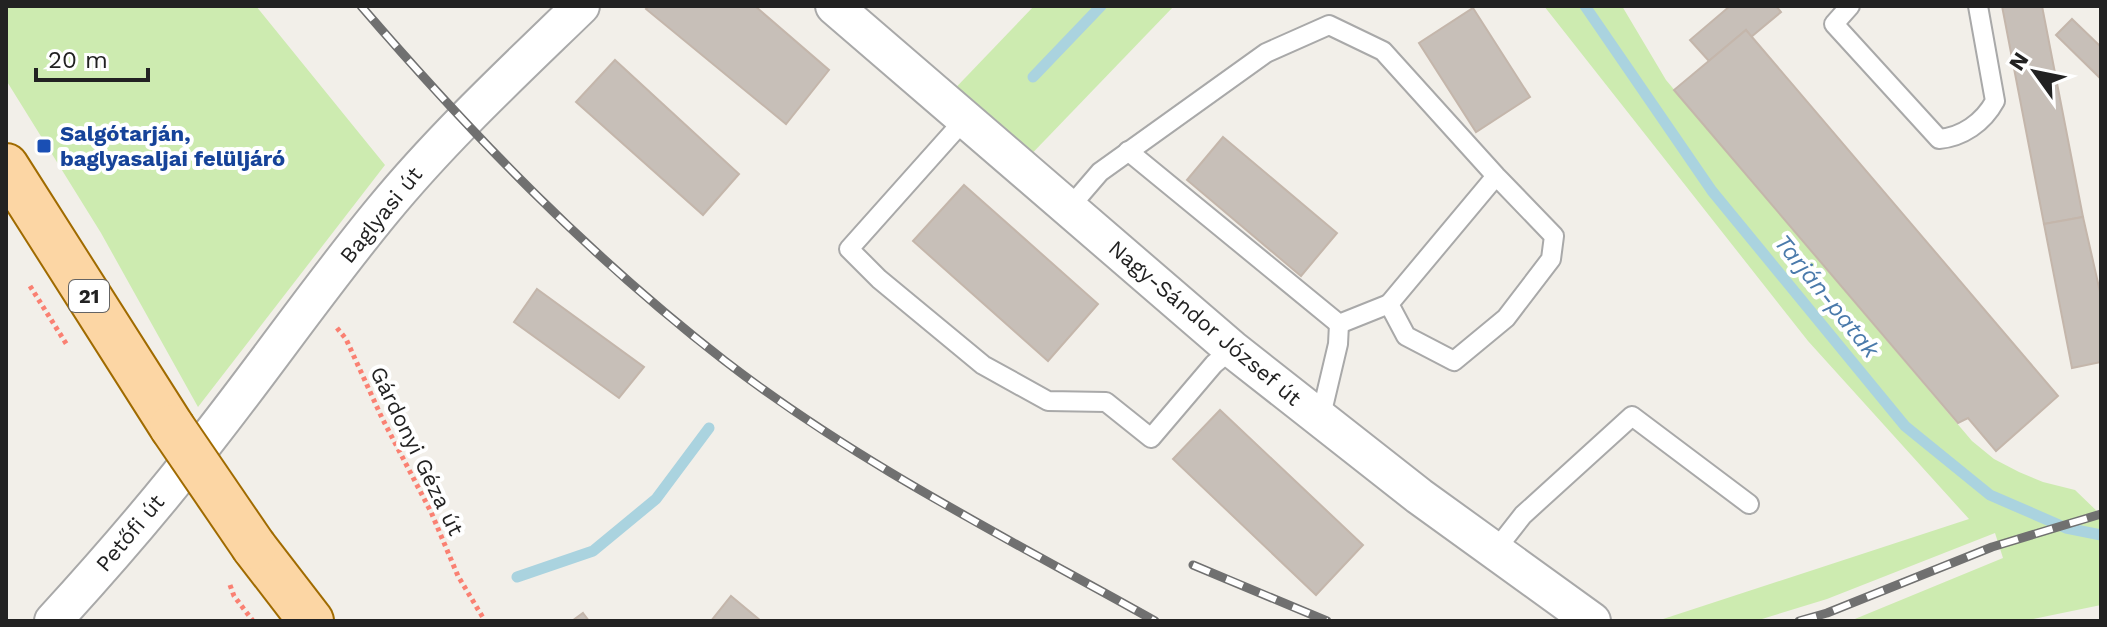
<svg xmlns="http://www.w3.org/2000/svg" width="2107" height="627" viewBox="0 0 2107 627" font-family="'Work Sans',sans-serif">
<style>
.grass{fill:#cdebb0}
.lines{fill:none;stroke-linecap:round;stroke-linejoin:round}
.stream{stroke:#aad3df;stroke-width:11}
.building{fill:#c7bfb8;stroke:#c4b6ab;stroke-width:2}
.service-casing{stroke:#a9a9a9;stroke-width:22}
.minor-casing{stroke:#a9a9a9;stroke-width:40}
.primary-casing{stroke:#a06b00;stroke-width:48}
.path{stroke:#fa8072;stroke-width:5;stroke-dasharray:4 4;stroke-linecap:butt}
.service{stroke:#fff;stroke-width:18}
.minor{stroke:#fff;stroke-width:36}
.primary{stroke:#fcd6a4;stroke-width:44}
.rail-casing{stroke:#707070;stroke-width:9}
.rail{stroke:#fff;stroke-width:6;stroke-dasharray:18;stroke-linecap:butt}
.primary-bridge-casing{stroke:#a06b00;stroke-width:48;stroke-linecap:butt}
.primary-bridge{stroke:#fcd6a4;stroke-width:44}
.transit-dot{fill:#1a4fb4;stroke:#fff;stroke-width:3}
.labels{text-anchor:middle;dominant-baseline:central;stroke-width:8;stroke-linejoin:round;paint-order:stroke}
.shield{fill:#fff;stroke:#646464;stroke-width:2}
.shield-label{font-size:20px;font-weight:bold;fill:#222}
.transit-label{font-size:22px;font-weight:bold;fill:#164399;stroke:#fff;text-anchor:start}
.street-label{font-size:22px;fill:#222;stroke:#fff}
.water-label{font-size:24px;font-style:italic;fill:#4a7aab;stroke:#fff}
</style>
<rect width="100%" height="100%" fill="#f2efe9"/>
<g class="grass">
<path d="M6 6H256L385 165 198 407 101 233 6 80Z"/>
<path d="M1034 6H1174L1020 166 943 101Z"/>
<path d="M1544 6H1622L1666 80 1972 441 1994 459 2019 472 2043 482 2075 490 2101 515V605L2023 621H1850L2003 558 1995 533 1827 599 1762 619 1657 621 1969 519 1808 341Z"/>
</g>
<g class="lines">
<g class="stream">
<path d="M1585 6 1712 191 1905 426 1990 495 2066 528 2101 535"/>
<path d="M1033 77 1101 6"/>
<path d="M517 577 593 551 656 499 709 428"/>
</g>
</g>
<g class="building">
<path d="M649 6H755L829 70 786 124 646 9Z"/>
<path d="M1730 6H1776L1781 12 1751 37 1746 30 1709 61 1690 40Z"/>
<path d="M2002 6H2042L2083 217 2044 224Z"/>
<path d="M1473 8 1530 97 1476 132 1419 43Z"/>
<path d="M2072 19 2101 47V79L2056 35Z"/>
<path d="M1746 30 2058 396 1996 451 1968 418 1958 423 1674 90Z"/>
<path d="M615 60 739 174 703 215 576 102Z"/>
<path d="M1223 137 1337 233 1301 276 1187 180Z"/>
<path d="M964 185 1098 304 1048 361 913 241Z"/>
<path d="M2083 217 2101 296V362L2072 368 2044 224Z"/>
<path d="M537 289 644 367 619 398 514 322Z"/>
<path d="M1220 410 1363 545 1316 595 1173 459Z"/>
<path d="M731 596 761 621H711Z"/>
<path d="M583 613 589 621H572Z"/>
</g>
<g class="lines">
<g class="service-casing">
<g id="service">
<path d="M1850 6 1834 24 1939 139C1962 137 1983 123 1995 101L1978 6"/>
<path d="M965 119 849 249 879 279 983 365 1048 401 1106 402 1151 438 1214 364 1232 349"/>
<path d="M1128 151 1339 324 1389 304"/>
<path d="M1069 208 1100 172 1266 53 1329 25 1383 51 1496 176 1500 180 1554 236 1551 259 1506 318 1454 361 1406 336 1389 304 1496 176"/>
<path d="M1320 420 1338 344 1339 324"/>
<path d="M1494 552 1523 515 1632 416 1749 504"/>
</g>
</g>
<g class="minor-casing">
<g id="minor">
<path d="M834 6 1232 349 1419 496 1592 621"/>
<path d="M53 621C106 563 158 503 206 441 266 365 321 285 383 210 443 137 513 72 581 6"/>
</g>
</g>
<g class="primary-casing">
<g id="primary">
<path d="M6 166 172 427"/>
<path d="M254 547 311 621"/>
</g>
</g>
<g class="path">
<path d="M30 286 67 345"/>
<path d="M337 328 346 339 382 418 431 512 458 576 485 621"/>
<path d="M230 585 234 596 253 621"/>
</g>
<use href="#service" class="service"/>
<use href="#minor" class="minor"/>
<use href="#primary" class="primary"/>
<g class="rail-casing">
<g id="rail">
<path d="M361 6C473 136 588 255 725 361 857 463 1009 539 1155 621"/>
<path d="M1193 565 1327 621"/>
<path d="M1799 621 1827 613 1992 547 2101 514"/>
</g>
</g>
<use href="#rail" class="rail"/>
<g class="primary-bridge-casing">
<path id="primary-bridge" d="M172 427 254 547"/>
</g>
<use href="#primary-bridge" class="primary-bridge"/>
</g>
<rect class="transit-dot" x="36" y="138" width="16" height="16" rx="4"/>
<g class="labels">
<rect class="shield" x="69" y="280" width="40" height="32" rx="6"/>
<g class="shield-label">
<text x="89" y="296">21</text>
</g>
<g class="transit-label">
<text x="60" y="133">Salgótarján,<tspan x="60" dy="25">baglyasaljai felüljáró</tspan></text>
</g>
<g class="street-label">
<text transform="translate(381 215) rotate(-51)">Baglyasi út</text>
<text transform="translate(1205 323) rotate(40)">Nagy-Sándor József út</text>
<text transform="translate(417 451) rotate(64)">Gárdonyi Géza út</text>
<text transform="translate(130 533) rotate(-50)">Petőfi út</text>
</g>
<g class="water-label">
<text transform="translate(1827 296) rotate(51)">Tarján-patak</text>
</g>
</g>
<rect width="2107" height="627" fill="none" stroke="#222222" stroke-width="16"/>
<g transform="translate(2035 72) rotate(303)" stroke="#ffffff" stroke-width="6" paint-order="stroke">
<path d="M0-6L14 30L0 20L-14 30Z" fill="#222222"/>
<text y="-12" font-size="22" font-weight="bold" text-anchor="middle" fill="#222222">N</text>
</g>
<path d="M36 68v12h112v-12" fill="none" stroke="#222222" stroke-width="4"/>
<text x="48" y="68" font-size="24" fill="#222222" stroke="#ffffff" stroke-width="6" paint-order="stroke">20 m</text>
</svg>
